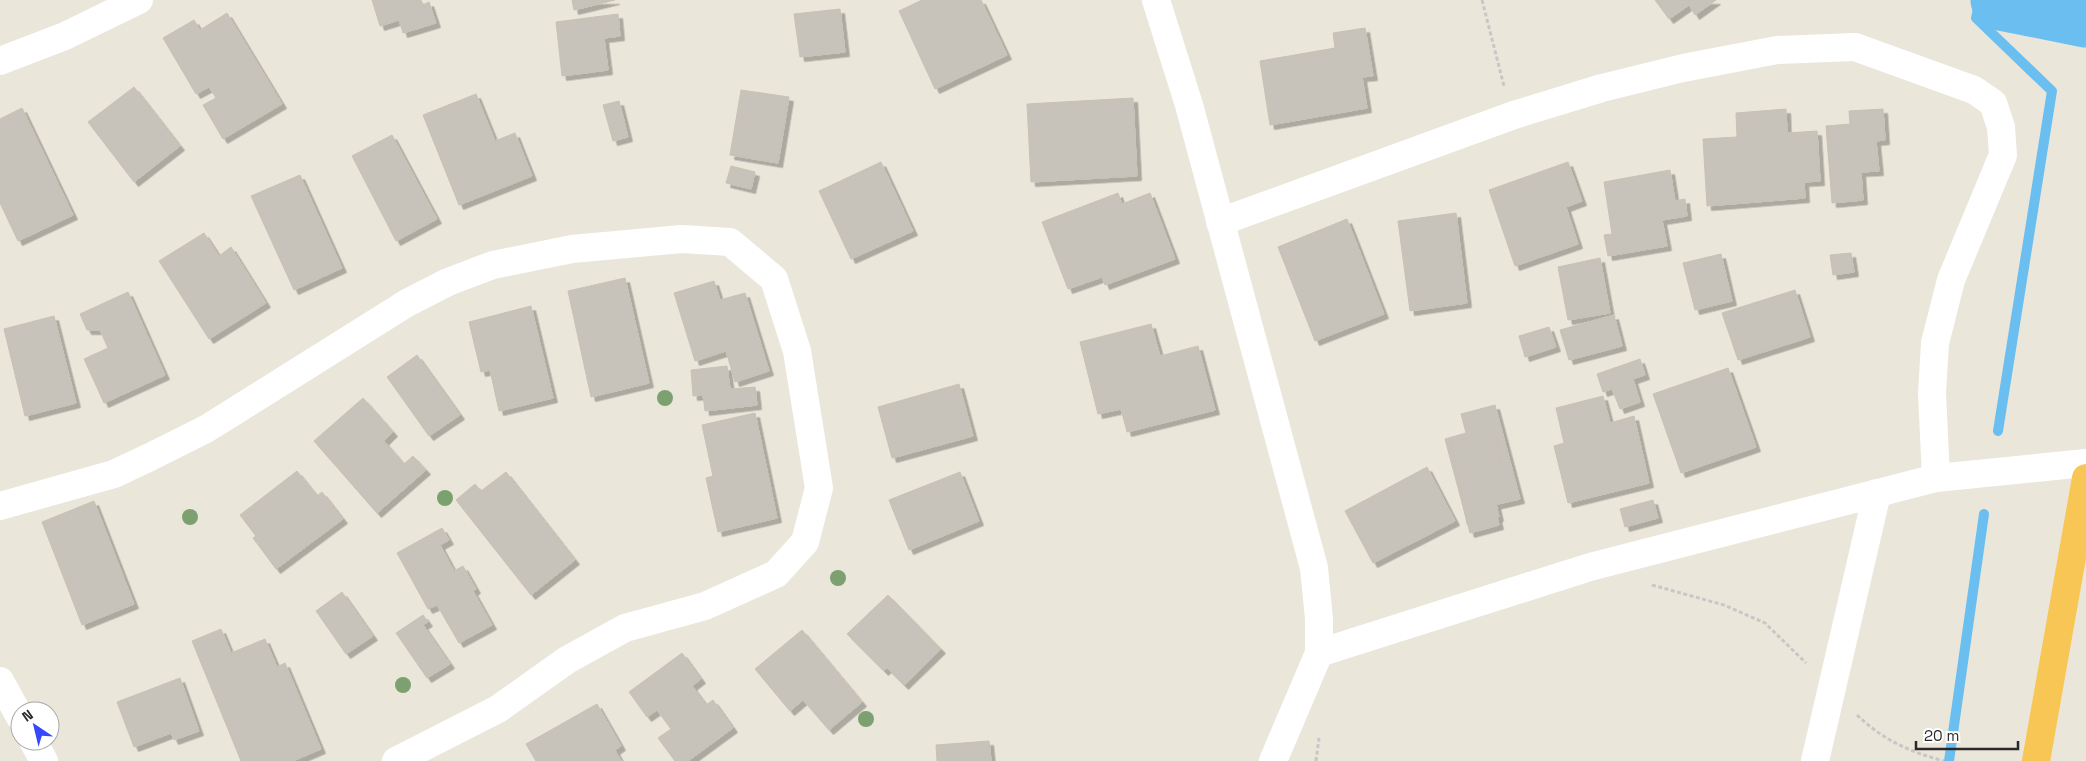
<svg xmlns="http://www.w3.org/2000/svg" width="2086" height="761" viewBox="0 0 2086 761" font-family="'Space Grotesk',sans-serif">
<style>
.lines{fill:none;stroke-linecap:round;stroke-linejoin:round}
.stream{stroke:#6bbff0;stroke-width:10}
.river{stroke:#6bbff0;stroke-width:61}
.building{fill:#c7c2ba;stroke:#c7c2b4;filter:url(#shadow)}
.path{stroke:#c7c7c7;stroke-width:3;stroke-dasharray:4 2.5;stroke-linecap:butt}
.minor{stroke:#fff;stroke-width:28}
.trunk{stroke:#f8c654;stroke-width:28}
.tree{fill:#7ca06f}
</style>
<defs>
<filter id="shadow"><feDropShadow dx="4.5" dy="4.5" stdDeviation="0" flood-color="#0004"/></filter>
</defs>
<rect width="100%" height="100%" fill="#ebe6da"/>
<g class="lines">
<g class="stream">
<path d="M1980 0 1976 18 2052 91 1998 431"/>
<path d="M1949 761 1984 514"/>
</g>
<path class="river" d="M2001 0 2086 17"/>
</g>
<g class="building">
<path d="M372 0H421L423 5 429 2 436 23 403 33 399 20 380 26Z"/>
<path d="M572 0H615L574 10Z"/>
<path d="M922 0H981L1007 55 935 89 899 11Z"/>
<path d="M1655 0H1716L1695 15 1689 5 1669 19Z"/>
<path d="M840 9 845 52 800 57 794 14Z"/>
<path d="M227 13 282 104 223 139 203 105 216 98 209 87 196 94 163 38 194 20 200 30Z"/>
<path d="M618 14 620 36 604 38 608 70 562 76 556 22Z"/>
<path d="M1365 28 1373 76 1362 77 1367 108 1270 125 1260 61 1335 48 1333 33Z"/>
<path d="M134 87 180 146 134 182 88 122Z"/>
<path d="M741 90 789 97 778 163 730 155Z"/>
<path d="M476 94 495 141 515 133 532 176 459 205 423 115Z"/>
<path d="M1133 98 1137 176 1031 182 1027 104Z"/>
<path d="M619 101 628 137 613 141 603 105Z"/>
<path d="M22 108 73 215 18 241 0 203V119Z"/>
<path d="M1786 109 1787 133 1817 131 1820 181 1804 182 1805 198 1707 206 1703 139 1737 137 1736 113Z"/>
<path d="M1883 109 1885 140 1876 141 1879 171 1861 172 1863 200 1832 203 1826 126 1850 124 1849 111Z"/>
<path d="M392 135 437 219 396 241 352 156Z"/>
<path d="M881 162 913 231 851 259 819 191Z"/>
<path d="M1568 162 1582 201 1566 207 1578 244 1515 266 1489 190Z"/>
<path d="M731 166 755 172 751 189 726 183Z"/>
<path d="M1670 170 1675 201 1685 199 1687 216 1662 220 1667 246 1608 256 1604 235 1612 234 1604 182Z"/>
<path d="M300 175 342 268 294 290 251 196Z"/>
<path d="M1118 193 1122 204 1150 193 1175 259 1105 285 1102 277 1068 289 1042 222Z"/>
<path d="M1456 213 1467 303 1410 311 1398 221Z"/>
<path d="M1347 219 1384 314 1315 341 1278 247Z"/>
<path d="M204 233 219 256 231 247 266 303 209 339 159 261Z"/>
<path d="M1851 253 1854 272 1833 275 1830 255Z"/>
<path d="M1721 254 1732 301 1695 310 1683 263Z"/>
<path d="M1600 258 1610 313 1568 320 1558 267Z"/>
<path d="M625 278 649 383 591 397 568 291Z"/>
<path d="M714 281 720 300 745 293 769 371 735 382 726 351 695 361 674 293Z"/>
<path d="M1795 290 1810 337 1738 360 1722 313Z"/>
<path d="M128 292 165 375 104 403 84 359 108 348 100 330H87L80 314Z"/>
<path d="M531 306 553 398 499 411 490 370 481 372 469 322Z"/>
<path d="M1614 315 1622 346 1569 360 1560 330Z"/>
<path d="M54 316 76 403 25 416 4 329Z"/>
<path d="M1151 324 1160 356 1198 346 1215 410 1127 432 1121 409 1098 414 1080 342Z"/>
<path d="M1549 327 1556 347 1525 357 1519 336Z"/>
<path d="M417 355 460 415 429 436 387 377Z"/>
<path d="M1640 359 1645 375 1633 379 1640 402 1620 409 1612 389 1603 392 1597 374Z"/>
<path d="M727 366 730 389 755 387 757 405 705 411 703 395 693 396 691 370Z"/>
<path d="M1728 368 1756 447 1681 473 1653 394Z"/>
<path d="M959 384 973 436 892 458 878 407Z"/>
<path d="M1603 396 1610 423 1634 416 1649 483 1568 503 1554 446 1564 443 1556 408Z"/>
<path d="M363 398 393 432 384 441 404 464 413 456 426 470 377 513 314 441Z"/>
<path d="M1495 405 1520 499 1494 505 1499 525 1470 533 1445 439 1466 433 1461 414Z"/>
<path d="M755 413 777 518 718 532 706 478 713 476 702 425Z"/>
<path d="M1495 433 1508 501 1496 504 1499 517 1467 524 1451 442Z"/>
<path d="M1427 467 1455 521 1373 563 1345 511Z"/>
<path d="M297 471 317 496 322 492 343 519 276 569 253 538 256 536 240 515Z"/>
<path d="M506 472 575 560 531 595 456 500 475 484 481 491Z"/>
<path d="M960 472 979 521 909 550 889 500Z"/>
<path d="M1653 500 1658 518 1625 527 1620 509Z"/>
<path d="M94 501 134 604 82 625 42 522Z"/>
<path d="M442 528 449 540 440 545 454 571 463 566 476 589 473 591 492 625 459 643 437 605 428 609 397 553Z"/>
<path d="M342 592 373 636 346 654 316 611Z"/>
<path d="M888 595 941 649 904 685 887 668 884 671 847 634Z"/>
<path d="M423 615 428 622 423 625 450 664 427 678 396 633Z"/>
<path d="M221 629 231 653 265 639 277 667 285 663 321 749 293 761H241L192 641Z"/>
<path d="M802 630 862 702 829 730 803 700 790 711 755 669Z"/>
<path d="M682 653 701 679 692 686 706 705 713 700 733 728 688 761H675L658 738 671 729 657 710 647 717 629 692Z"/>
<path d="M180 678 199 731 174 740 171 733 134 747 117 702Z"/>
<path d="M597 704 621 746 615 750 621 761H536L526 744Z"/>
<path d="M989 741 991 761H937L936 745Z"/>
</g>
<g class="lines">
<g class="path">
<path d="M1482 0 1504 86"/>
<path d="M1652 585 1724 605 1765 623 1806 663"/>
<path d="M1857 715C1883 740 1910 752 1944 761"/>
<path d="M1316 761 1319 738"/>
</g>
<g class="minor">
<path d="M1156 0 1189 105 1314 568 1319 619V653L1273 761"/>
<path d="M0 61 65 36 139 0"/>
<path d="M1220 222 1514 115 1602 88 1683 68 1777 50 1855 47 1974 90 1993 103 2001 127 2003 155 1951 280 1935 343 1932 393 1936 478"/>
<path d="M0 506 114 474 150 457 206 429 407 303 448 282 493 265 572 249 682 239 730 242 774 279 797 351 819 488 805 542 776 574 705 606 625 628 567 660 498 709 396 761"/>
<path d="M1319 653 1590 567 1936 478 2086 463"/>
<path d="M0 681 20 717"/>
<path d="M33 741 44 761"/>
<path d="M1815 761 1877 493"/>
</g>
<path class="trunk" d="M2036 761 2086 478"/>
</g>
<g class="tree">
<circle cx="665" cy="398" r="8"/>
<circle cx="445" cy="498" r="8"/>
<circle cx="190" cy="517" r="8"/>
<circle cx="838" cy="578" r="8"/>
<circle cx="403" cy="685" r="8"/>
<circle cx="866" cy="719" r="8"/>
</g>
<g transform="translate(35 726) rotate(325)"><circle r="24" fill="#ffffff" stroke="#a9a9a9"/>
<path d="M0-4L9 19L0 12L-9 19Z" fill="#3647fc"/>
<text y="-8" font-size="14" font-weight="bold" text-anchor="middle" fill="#292929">N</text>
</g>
<path d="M1916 741v8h102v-8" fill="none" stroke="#292929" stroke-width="2.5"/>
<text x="1924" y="741" font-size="15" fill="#292929" stroke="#ffffff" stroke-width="4" paint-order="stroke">20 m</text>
</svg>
